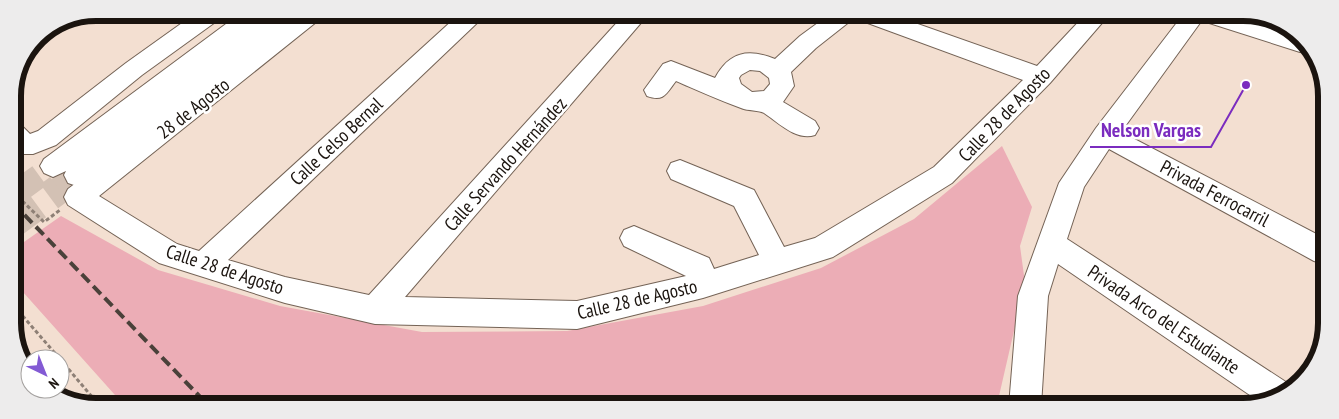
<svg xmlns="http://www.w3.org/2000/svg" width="1339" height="419" viewBox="0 0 1339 419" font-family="'PT Sans Narrow',sans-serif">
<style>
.green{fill:#ecadb6}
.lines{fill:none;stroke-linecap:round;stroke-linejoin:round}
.major-tunnel-far1{stroke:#d3c1b4;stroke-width:24;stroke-dasharray:24 12;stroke-linecap:butt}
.major-tunnel{stroke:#d3c1b4;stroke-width:30;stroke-dasharray:30 15;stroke-linecap:butt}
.minor-casing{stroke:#746356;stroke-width:2}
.major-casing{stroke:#746356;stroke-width:2}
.path{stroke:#8e8076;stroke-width:3;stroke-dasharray:4 2.5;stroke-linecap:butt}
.minor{fill:#fff;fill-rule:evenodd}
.major{fill:#fff;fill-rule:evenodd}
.rail{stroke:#4a413a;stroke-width:4;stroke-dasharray:11 5.5;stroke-linecap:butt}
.labels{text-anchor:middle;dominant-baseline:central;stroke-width:5;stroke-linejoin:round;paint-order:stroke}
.street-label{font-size:19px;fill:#1b140f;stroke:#fff}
.rim{fill:none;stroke:#1b140f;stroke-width:6}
.leader{fill:none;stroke:#7b2cbf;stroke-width:2}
.callout-dot{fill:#7b2cbf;stroke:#fff;stroke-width:2}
.callout-label{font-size:20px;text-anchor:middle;font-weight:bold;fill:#7b2cbf;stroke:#fff;stroke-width:5;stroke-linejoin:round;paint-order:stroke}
</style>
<rect width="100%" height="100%" fill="#f3dfd1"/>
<path class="green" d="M1002 146 1032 207 1020 246 1025 283 999 396 1001 406 123 404 14 282V249L61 216 158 270 280 306 422 332 567 331 703 306 821 268 914 219Z"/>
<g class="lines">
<g class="major-tunnel-far1">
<path d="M20 190 53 166"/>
<path d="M57 190 77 175"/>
</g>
<g class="major-tunnel">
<path d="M13 195 22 189"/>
<path d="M13 223 59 189"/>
</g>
<g class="minor-casing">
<g id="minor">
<path d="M895 16 1037 66 1084 16H1108L1050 83 952 183 833 257 703 298 577 329 375 324 285 303 159 263 68 205 64 197 68 189 292 18H318L315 23 99 196 177 244 199 251 455 18H480L477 23 228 260 285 277 369 295 622 17H646L405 297 577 301 686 276 624 246 620 238 624 230 634 226 709 258 714 269 759 255 734 206 671 179 667 171 671 163 680 160 754 190 784 247 815 238 934 167 1023 80 865 22 862 17Z"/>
<path d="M1182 16H1205L1121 132 1324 238V264L1314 261 1109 149 1084 187 1067 239 1289 384 1292 390 1260 402 1058 264 1048 296 1041 406H1009L1018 296 1059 183 1096 128Z"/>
<path d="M826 17H852L849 22 816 48 791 72 794 86 783 102 815 121 819 128 815 135C796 141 779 123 764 113 759 110 748 111 741 108 719 100 697 90 676 81 666 94 664 102 647 96L644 90 663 64 671 61 715 78C729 52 748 48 775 59L800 36ZM750 70 760 71 769 78 770 84 764 91 752 92 741 84 739 78 741 75Z"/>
<path d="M189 18H217L214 23 142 75 56 145 33 154H24L13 149V123L22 126 30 134 38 131 126 63Z"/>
</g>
</g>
<g class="major-casing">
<g id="major">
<path d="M1200 16H1235L1293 33 1305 41 1312 53 1300 52 1203 21Z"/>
<path d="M234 18H261L258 23 264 18H291L288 23 86 183 77 186 68 183 64 175 66 171 53 177 44 173 40 166 44 159Z"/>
</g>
</g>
<g class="path">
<path d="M13 192 44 222 60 210"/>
<path d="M14 306 60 359"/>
<path d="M60 359 98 404"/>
</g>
<use href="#minor" class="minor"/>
<use href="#major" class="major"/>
<path class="rail" d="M13 203 207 404"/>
</g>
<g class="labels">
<g class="street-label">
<text transform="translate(193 108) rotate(-38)">28 de Agosto</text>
<text transform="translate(1004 114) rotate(-46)">Calle 28 de Agosto</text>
<text transform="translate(336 141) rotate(-43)">Calle Celso Bernal</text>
<text transform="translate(505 164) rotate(-48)">Calle Servando Hernández</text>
<text transform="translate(1215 193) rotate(28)">Privada Ferrocarril</text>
<text transform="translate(225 269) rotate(18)">Calle 28 de Agosto</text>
<text transform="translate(637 299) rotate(-13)">Calle 28 de Agosto</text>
<text transform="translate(1164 319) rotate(34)">Privada Arco del Estudiante</text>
</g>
</g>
<path d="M0 0H1339V419H0ZM96 21H1243A75 75 0 0 1 1318 96V323A75 75 0 0 1 1243 398H96A75 75 0 0 1 21 323V96A75 75 0 0 1 96 21Z" fill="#edecec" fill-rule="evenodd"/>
<path class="rim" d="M96 21H1243A75 75 0 0 1 1318 96V323A75 75 0 0 1 1243 398H96A75 75 0 0 1 21 323V96A75 75 0 0 1 96 21Z"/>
<path class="leader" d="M1246 85L1211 147H1090"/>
<circle class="callout-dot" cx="1246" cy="85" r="5"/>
<g class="callout-label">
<text x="1151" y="137">Nelson Vargas</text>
</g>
<g transform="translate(45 374) rotate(137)"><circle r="24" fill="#ffffff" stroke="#a4a19f"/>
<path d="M0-4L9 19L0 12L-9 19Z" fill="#835ad4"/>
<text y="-8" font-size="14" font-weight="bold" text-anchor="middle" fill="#1b140f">N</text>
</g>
</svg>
